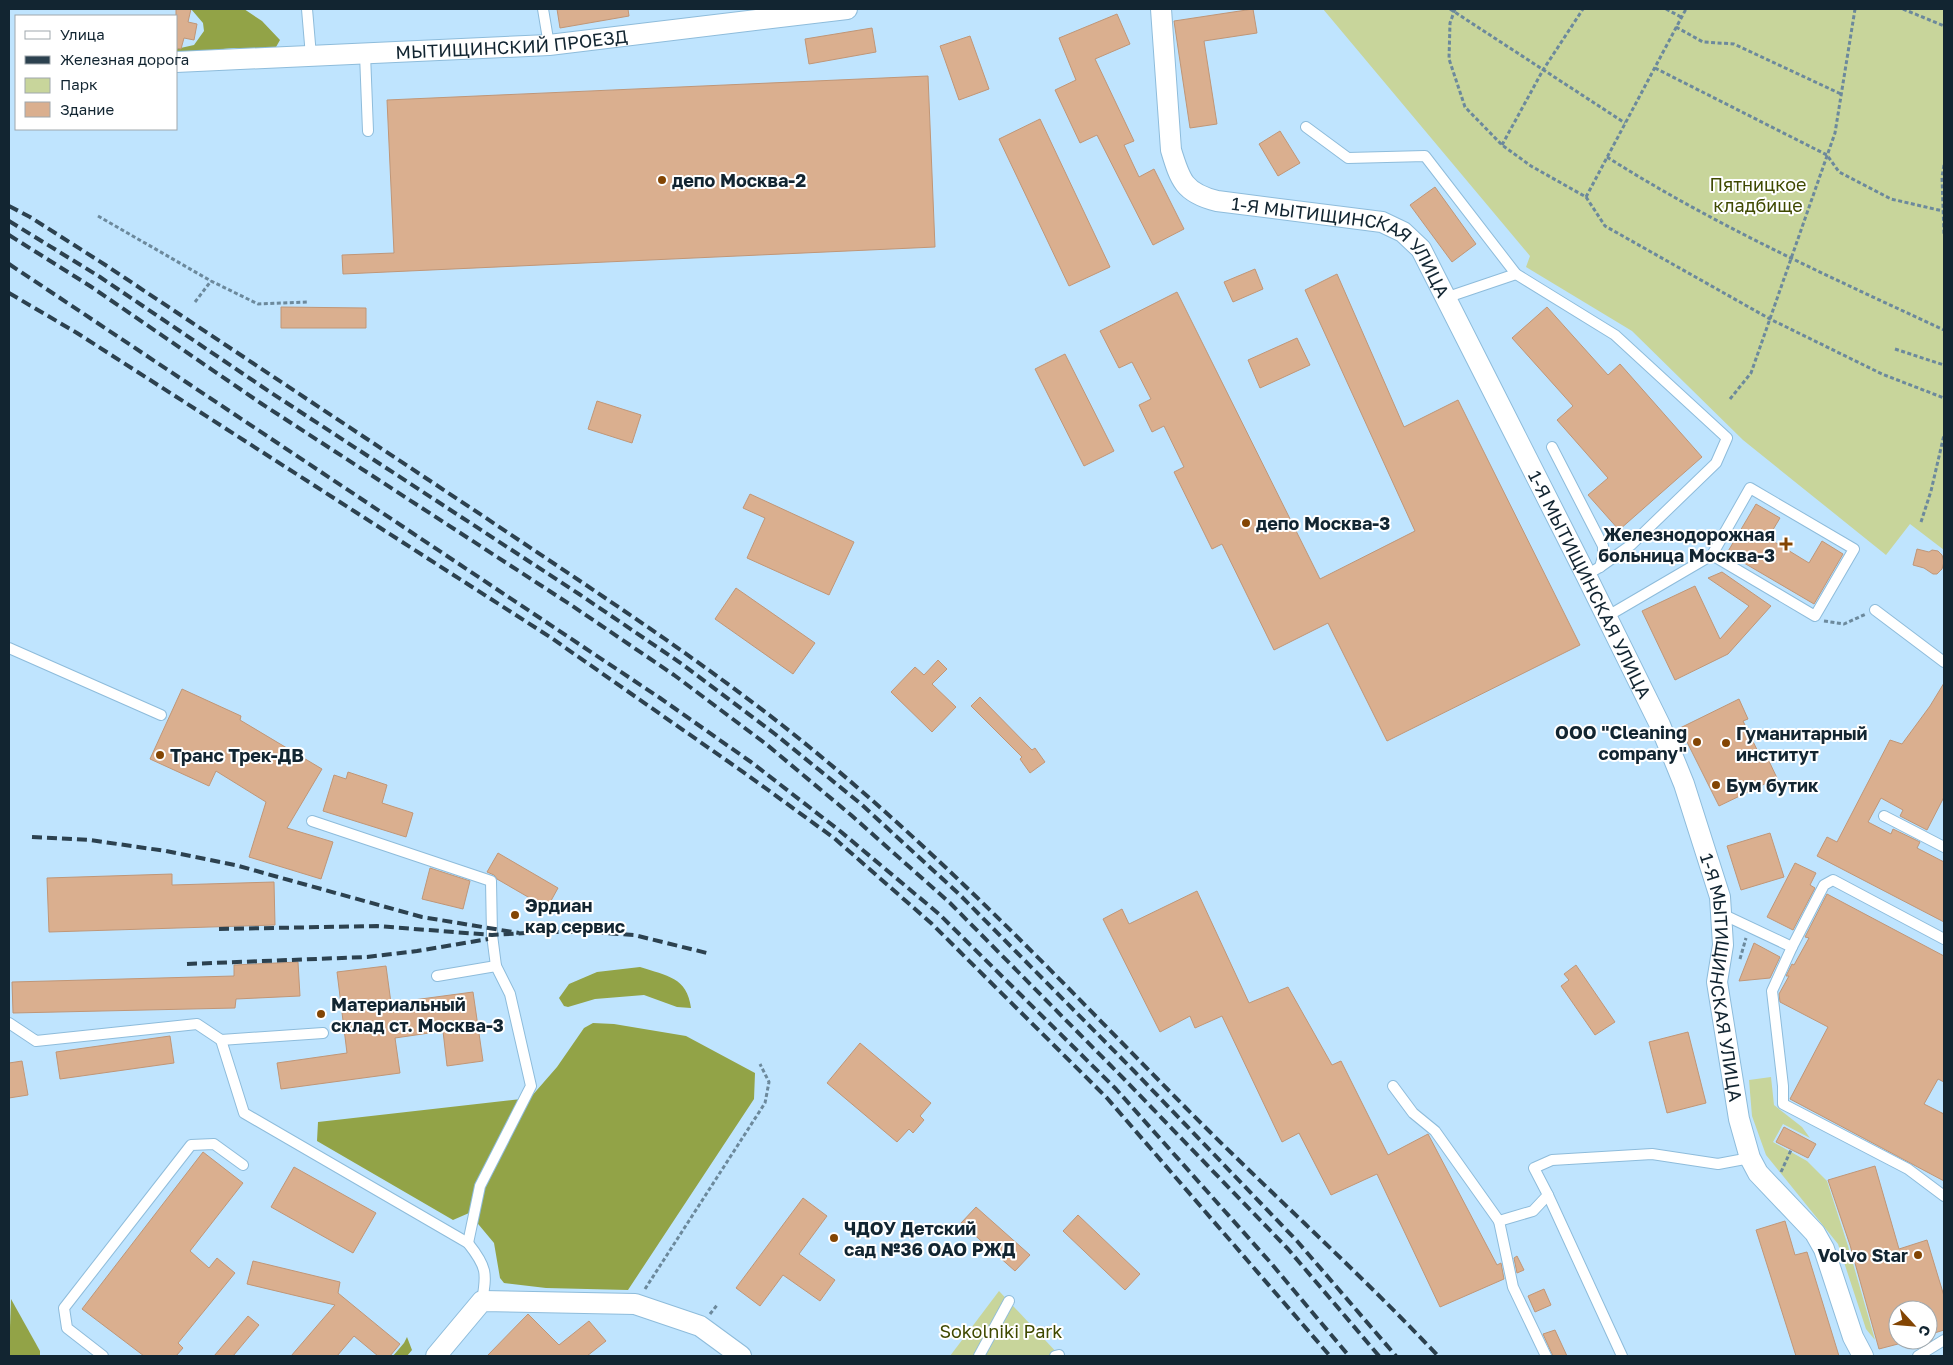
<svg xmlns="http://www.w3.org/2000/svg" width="1953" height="1365" viewBox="0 0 1953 1365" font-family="'Golos Text',sans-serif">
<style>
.green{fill:#c8d59b}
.forest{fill:#92a347}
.building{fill:#daaf8f;stroke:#c09677}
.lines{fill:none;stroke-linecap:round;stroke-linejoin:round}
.lane-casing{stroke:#8ebcdb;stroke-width:12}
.street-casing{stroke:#8ebcdb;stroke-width:22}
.path{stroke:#6c899c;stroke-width:3;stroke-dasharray:4 2.5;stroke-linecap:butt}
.lane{stroke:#fff;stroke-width:10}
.street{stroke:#fff;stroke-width:20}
.rail{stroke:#2c414f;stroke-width:4;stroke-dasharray:10 5;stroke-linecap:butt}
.poi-dot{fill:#834503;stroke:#fff;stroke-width:2}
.labels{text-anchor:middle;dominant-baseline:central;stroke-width:4;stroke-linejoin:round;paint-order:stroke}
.street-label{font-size:18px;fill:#122531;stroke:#fff}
.poi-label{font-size:18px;font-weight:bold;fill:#122531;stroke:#fff;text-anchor:start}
.park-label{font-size:18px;fill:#3f4900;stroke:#fff}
</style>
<rect width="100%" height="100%" fill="#bfe4fe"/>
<g class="green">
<path d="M1323 9H1944V550L1910 524 1886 555 1743 440 1632 331 1526 267 1530 256Z"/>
<path d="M1771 1077 1774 1105 1802 1127 1810 1138 1783 1124 1773 1142 1807 1161 1827 1181 1848 1246 1875 1340 1866 1329 1838 1244 1766 1155 1752 1116 1749 1080Z"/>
<path d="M999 1291 1060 1356H950Z"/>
</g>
<g class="forest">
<path d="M191 9H244L262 21 280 40 276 47 260 50 234 48 201 51 176 72V49L194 45 204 31 203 23Z"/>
<path d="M640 967C667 976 687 977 691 1008L677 1007 644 995 595 999 568 1007 564 1006 559 998 569 984 597 972Z"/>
<path d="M593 1023 614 1024 686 1036 755 1073 754 1099 628 1290 546 1288 504 1283 500 1278 494 1243 469 1213 453 1220 317 1141 318 1122 530 1098 557 1067 584 1028Z"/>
<path d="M11 1299 40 1351V1356H9Z"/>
<path d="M407 1337 412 1350 407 1356H393L404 1343Z"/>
</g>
<g class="building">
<path d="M176 9H191L188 22 197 24 194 40 184 38 181 49 176 48Z"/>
<path d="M557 9H628L629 16 560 28Z"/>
<path d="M1253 9 1257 33 1204 41 1217 124 1190 128 1174 21Z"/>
<path d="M1117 14 1130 44 1095 59 1134 141 1124 145 1139 177 1154 169 1184 229 1153 245 1097 135 1080 143 1055 90 1076 80 1059 38Z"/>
<path d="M872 28 876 52 809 64 805 39Z"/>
<path d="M970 36 989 89 959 100 940 46Z"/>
<path d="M928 76 935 247 343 274 342 255 394 253 387 100Z"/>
<path d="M1040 119 1110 267 1069 286 999 139Z"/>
<path d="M1280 131 1300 163 1278 176 1259 144Z"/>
<path d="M1435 187 1476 244 1452 262 1410 205Z"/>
<path d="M1255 269 1263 289 1233 302 1224 282Z"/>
<path d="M1337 274 1404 427 1458 400 1580 645 1387 741 1328 623 1274 650 1222 544 1212 549 1174 472 1184 467 1164 426 1152 432 1139 405 1151 399 1132 362 1119 368 1100 331 1177 292 1320 579 1415 531 1305 290Z"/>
<path d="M281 307 366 308V328H281Z"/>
<path d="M1547 307 1608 375 1620 364 1702 457 1619 530 1588 495 1608 478 1557 420 1573 406 1512 338Z"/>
<path d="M1297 338 1310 365 1260 388 1248 360Z"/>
<path d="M1065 354 1114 451 1084 466 1035 369Z"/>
<path d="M597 401 641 415 632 443 588 429Z"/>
<path d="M750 494 854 542 829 595 747 558 765 518 743 508Z"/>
<path d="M1756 504 1780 518 1768 538 1809 563 1822 541 1843 554 1814 604 1727 553Z"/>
<path d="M1917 549 1929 552 1932 550 1938 551 1942 555 1944 562 1942 569 1937 574H1933L1924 568 1913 565Z"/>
<path d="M1722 572 1771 606 1728 654 1675 680 1642 611 1695 586 1720 639 1749 606 1708 578Z"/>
<path d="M736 588 815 643 793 674 715 619Z"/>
<path d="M938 660 947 669 932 684 956 707 932 732 891 692 915 667 924 675Z"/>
<path d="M1944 683V797L1927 830 1900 816 1903 810 1881 798 1868 822 1891 834 1893 829 1920 842 1917 848 1944 862V922L1817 856 1827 837 1837 842 1890 740 1902 744 1930 706Z"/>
<path d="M182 689 241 716 240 720 322 769 287 828 333 842 321 879 249 857 266 802 216 771 209 786 150 759Z"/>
<path d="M980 697 1032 750 1035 748 1045 762 1030 773 1020 759 1022 757 971 706Z"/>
<path d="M1739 699 1748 719 1743 721 1763 762 1768 759 1777 778 1719 806 1680 728Z"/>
<path d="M348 772 387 785 382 803 413 813 406 837 323 811 334 775 346 779Z"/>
<path d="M1770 833 1784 877 1741 890 1727 846Z"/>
<path d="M498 853 558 888 547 908 497 879 494 875 487 872Z"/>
<path d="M1795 863 1816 873 1810 885 1815 888 1793 930 1767 917Z"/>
<path d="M430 868 470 881 463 909 422 899Z"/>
<path d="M172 874V885L274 882 275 925 49 932 47 878Z"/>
<path d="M1197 891 1249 1003 1288 987 1332 1065 1341 1061 1388 1155 1428 1134 1497 1265 1501 1263 1504 1279 1440 1307 1377 1174 1331 1195 1299 1133 1282 1142 1222 1016 1195 1028 1190 1016 1160 1032 1103 919 1122 909 1129 924Z"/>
<path d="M1827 894 1944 956V1082L1938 1079 1924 1104 1944 1114V1181L1790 1099 1828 1027 1780 1002 1779 994 1789 976H1786L1792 964 1794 965 1809 938 1805 937Z"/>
<path d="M1754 943 1780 957 1770 978 1739 981Z"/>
<path d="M298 962 300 996 236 999 235 1008 13 1013 12 982 234 976V965Z"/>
<path d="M1576 965 1615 1022 1595 1035 1561 986 1569 980 1564 974Z"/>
<path d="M386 966 391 1003 473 992 483 1061 447 1066 443 1031 395 1038 400 1073 281 1089 277 1063 347 1053 337 972Z"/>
<path d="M1688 1032 1706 1103 1667 1113 1649 1042Z"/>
<path d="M170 1036 174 1063 60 1079 56 1052Z"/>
<path d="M860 1043 931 1103 920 1116 924 1120 913 1133 909 1129 897 1142 827 1083Z"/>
<path d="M22 1061 28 1095 9 1098V1063Z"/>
<path d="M1784 1127 1816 1144 1808 1158 1776 1142Z"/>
<path d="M203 1152 243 1183 190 1251 209 1268 217 1258 235 1273 178 1343 183 1348 176 1356H144L82 1309Z"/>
<path d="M1875 1166 1899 1249 1927 1240 1944 1296V1330L1928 1335V1310H1898V1344L1879 1349 1850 1245 1828 1180Z"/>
<path d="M294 1167 376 1213 353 1253 271 1207Z"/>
<path d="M803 1198 827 1216 799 1254 835 1280 820 1301 783 1275 760 1306 736 1288Z"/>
<path d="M976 1207 1030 1255 1015 1271 961 1223Z"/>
<path d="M1078 1215 1140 1274 1125 1290 1063 1231Z"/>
<path d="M1785 1221 1795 1255 1807 1252 1839 1356H1796L1756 1230Z"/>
<path d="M1517 1256 1524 1270 1517 1273 1514 1258Z"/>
<path d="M253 1261 340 1282 338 1293 400 1344 390 1356H378L354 1336 337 1356H291L335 1305 247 1284Z"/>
<path d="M1544 1289 1551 1305 1535 1312 1528 1296Z"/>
<path d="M528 1314 559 1345 589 1321 606 1341 587 1356H487Z"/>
<path d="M248 1316 259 1325 233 1356H214Z"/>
<path d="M1555 1330 1567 1356H1553L1543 1334Z"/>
</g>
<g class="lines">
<g class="lane-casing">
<g id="lane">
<path d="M307 9 311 56"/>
<path d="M543 9 549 45"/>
<path d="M365 54 368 131"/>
<path d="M1306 127 1348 158 1425 156 1516 274 1615 335 1727 438 1716 463 1631 545 1600 567 1586 575"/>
<path d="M1445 298 1516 274"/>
<path d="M1552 447 1603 546V557L1600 567"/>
<path d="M1875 610 1944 662"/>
<path d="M1606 617 1712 555 1815 616 1854 549 1750 488 1712 555"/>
<path d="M9 648 161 715"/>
<path d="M1884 816 1944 847"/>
<path d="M312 821 491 881 492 935 496 966"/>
<path d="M1722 914 1792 947 1824 885 1833 880 1944 939"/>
<path d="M1792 947 1772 991 1783 1086V1104L1908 1169 1944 1196"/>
<path d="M437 976 496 966 510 994 531 1086 480 1186 468 1243"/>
<path d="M9 1023 36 1041 197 1024 221 1040 323 1033"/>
<path d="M221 1040 244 1113 468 1243C487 1267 487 1273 482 1301"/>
<path d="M1393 1086 1413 1113 1435 1131 1499 1221"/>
<path d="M1548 1195 1622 1356"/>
<path d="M103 1356 67 1328 64 1308 191 1145 214 1144 243 1165"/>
<path d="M979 1356 1009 1301"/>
<path d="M1055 1356 1059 1355"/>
<path d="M1546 1356 1513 1287 1499 1221 1533 1211 1548 1195 1534 1168 1552 1160 1652 1154 1718 1164 1750 1158"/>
<path d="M1918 1356 1944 1340"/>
</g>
</g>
<g class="street-casing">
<g id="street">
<path id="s1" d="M1161 9 1171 150C1180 180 1184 193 1217 201L1382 222 1403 232 1421 249 1586 575 1660 725 1684 784 1720 897 1723 945 1717 982 1739 1119 1750 1158 1758 1173 1815 1233 1824 1249 1853 1337 1863 1356"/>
<path id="s2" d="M176 62 549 45 847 9"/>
<path d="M436 1356 482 1301 635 1304 700 1326 741 1356"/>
</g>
</g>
<g class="path">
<path d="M1450 9 1625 123"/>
<path d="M1455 9 1450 23 1449 59 1465 107 1502 145 1531 166 1586 197 1605 226 1770 319 1882 374 1944 398"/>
<path d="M1666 9 1681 17"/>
<path d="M1903 9 1944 26"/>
<path d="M1676 27 1703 42 1734 44 1841 94"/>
<path d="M1655 68 1827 155 1839 172 1891 199 1943 211"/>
<path d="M1502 145 1543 70 1583 9"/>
<path d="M1607 157C1714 225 1830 277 1944 330"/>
<path d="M1944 165 1942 177 1944 234"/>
<path d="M1586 197 1686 9"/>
<path d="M98 216 211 281 258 304 309 302"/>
<path d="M195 302 211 281"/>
<path d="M1895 349 1944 365"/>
<path d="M1730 399 1751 373 1835 133 1855 9"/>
<path d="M1921 522 1931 491 1944 435"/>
<path d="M1824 621 1844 624 1866 614"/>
<path d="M1740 959 1746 938"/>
<path d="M1781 1172 1791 1150"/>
<path d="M645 1289 765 1103 769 1082 760 1064"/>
<path d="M710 1314 718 1304"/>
</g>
<use href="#lane" class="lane"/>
<use href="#street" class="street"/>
<g class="rail">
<path d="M9 206 30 217 107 266C233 350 358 433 483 516 584 584 686 650 782 725 928 840 1055 975 1185 1107 1268 1191 1357 1270 1438 1356"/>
<path d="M9 221 100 277 270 392 579 594 682 664 775 734 861 804 959 894 1134 1071 1297 1241 1396 1356"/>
<path d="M9 235 90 286 262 404 571 605 674 675 766 744 851 815 950 903 1125 1080 1288 1249 1379 1356"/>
<path d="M9 264 660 698 751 762 840 831 939 914 1116 1089 1270 1262 1349 1356"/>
<path d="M9 293 77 333 550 637 746 774 834 838 931 923 1107 1098 1330 1356"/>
<path d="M32 837 90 840 166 851 235 865 422 917 519 933"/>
<path d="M219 929 377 926 492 935 543 932H588L634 935 707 953"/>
<path d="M187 964 367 957 417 951 488 939"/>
</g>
</g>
<g class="poi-dot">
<circle cx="662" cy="180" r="5"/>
<circle cx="1246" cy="523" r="5"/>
<path d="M1783.5 536.5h5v5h5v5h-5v5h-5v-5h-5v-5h5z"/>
<circle cx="1697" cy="742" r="5"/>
<circle cx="1726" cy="743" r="5"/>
<circle cx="160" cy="755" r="5"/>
<circle cx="1716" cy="785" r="5"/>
<circle cx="515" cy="915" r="5"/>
<circle cx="321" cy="1014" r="5"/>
<circle cx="834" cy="1238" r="5"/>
<circle cx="1918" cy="1255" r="5"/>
</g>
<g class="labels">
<g class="street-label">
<text stroke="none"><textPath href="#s2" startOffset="336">МЫТИЩИНСКИЙ ПРОЕЗД</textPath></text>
<text stroke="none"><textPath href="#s1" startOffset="356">1-Я МЫТИЩИНСКАЯ УЛИЦА</textPath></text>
<text stroke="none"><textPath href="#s1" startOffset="805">1-Я МЫТИЩИНСКАЯ УЛИЦА</textPath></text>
<text stroke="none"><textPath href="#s1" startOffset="1225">1-Я МЫТИЩИНСКАЯ УЛИЦА</textPath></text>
</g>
<g class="poi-label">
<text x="672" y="180">депо Москва-2</text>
<text x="1256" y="523">депо Москва-3</text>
<text x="1775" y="534" text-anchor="end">Железнодорожная<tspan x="1775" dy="21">больница Москва-3</tspan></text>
<text x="1687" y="732" text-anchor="end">ООО "Cleaning<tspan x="1687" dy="21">company"</tspan></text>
<text x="1736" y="733">Гуманитарный<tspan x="1736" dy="21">институт</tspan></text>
<text x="170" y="755">Транс Трек-ДВ</text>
<text x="1726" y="785">Бум бутик</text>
<text x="525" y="905">Эрдиан<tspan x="525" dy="21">кар сервис</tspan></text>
<text x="331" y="1004">Материальный<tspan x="331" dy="21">склад ст. Москва-3</tspan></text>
<text x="844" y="1228">ЧДОУ Детский<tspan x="844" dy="21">сад №36 ОАО РЖД</tspan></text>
<text x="1908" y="1255" text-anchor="end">Volvo Star</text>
</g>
<g class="park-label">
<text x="1758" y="184">Пятницкое<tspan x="1758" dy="21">кладбище</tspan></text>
<text x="1001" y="1331">Sokolniki Park</text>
</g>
</g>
<rect width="1953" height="1365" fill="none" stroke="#122531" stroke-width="20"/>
<rect x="15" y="15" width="162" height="115" fill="#ffffff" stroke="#a0a8ad"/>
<rect x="25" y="31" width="25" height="8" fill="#ffffff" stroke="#a0a8ad"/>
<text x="60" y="40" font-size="15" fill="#122531">Улица</text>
<rect x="25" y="56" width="25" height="8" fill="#2c414f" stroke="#a0a8ad"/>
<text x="60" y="65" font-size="15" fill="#122531">Железная дорога</text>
<rect x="25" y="78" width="25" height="15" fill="#c8d59b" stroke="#a0a8ad"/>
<text x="60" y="90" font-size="15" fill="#122531">Парк</text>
<rect x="25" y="102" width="25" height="15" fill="#daaf8f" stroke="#a0a8ad"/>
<text x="60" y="115" font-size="15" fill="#122531">Здание</text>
<g transform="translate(1913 1325) rotate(116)"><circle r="24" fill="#ffffff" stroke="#a0a8ad"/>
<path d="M0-4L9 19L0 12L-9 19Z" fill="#834503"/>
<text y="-8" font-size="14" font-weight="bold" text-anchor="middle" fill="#122531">С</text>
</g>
</svg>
